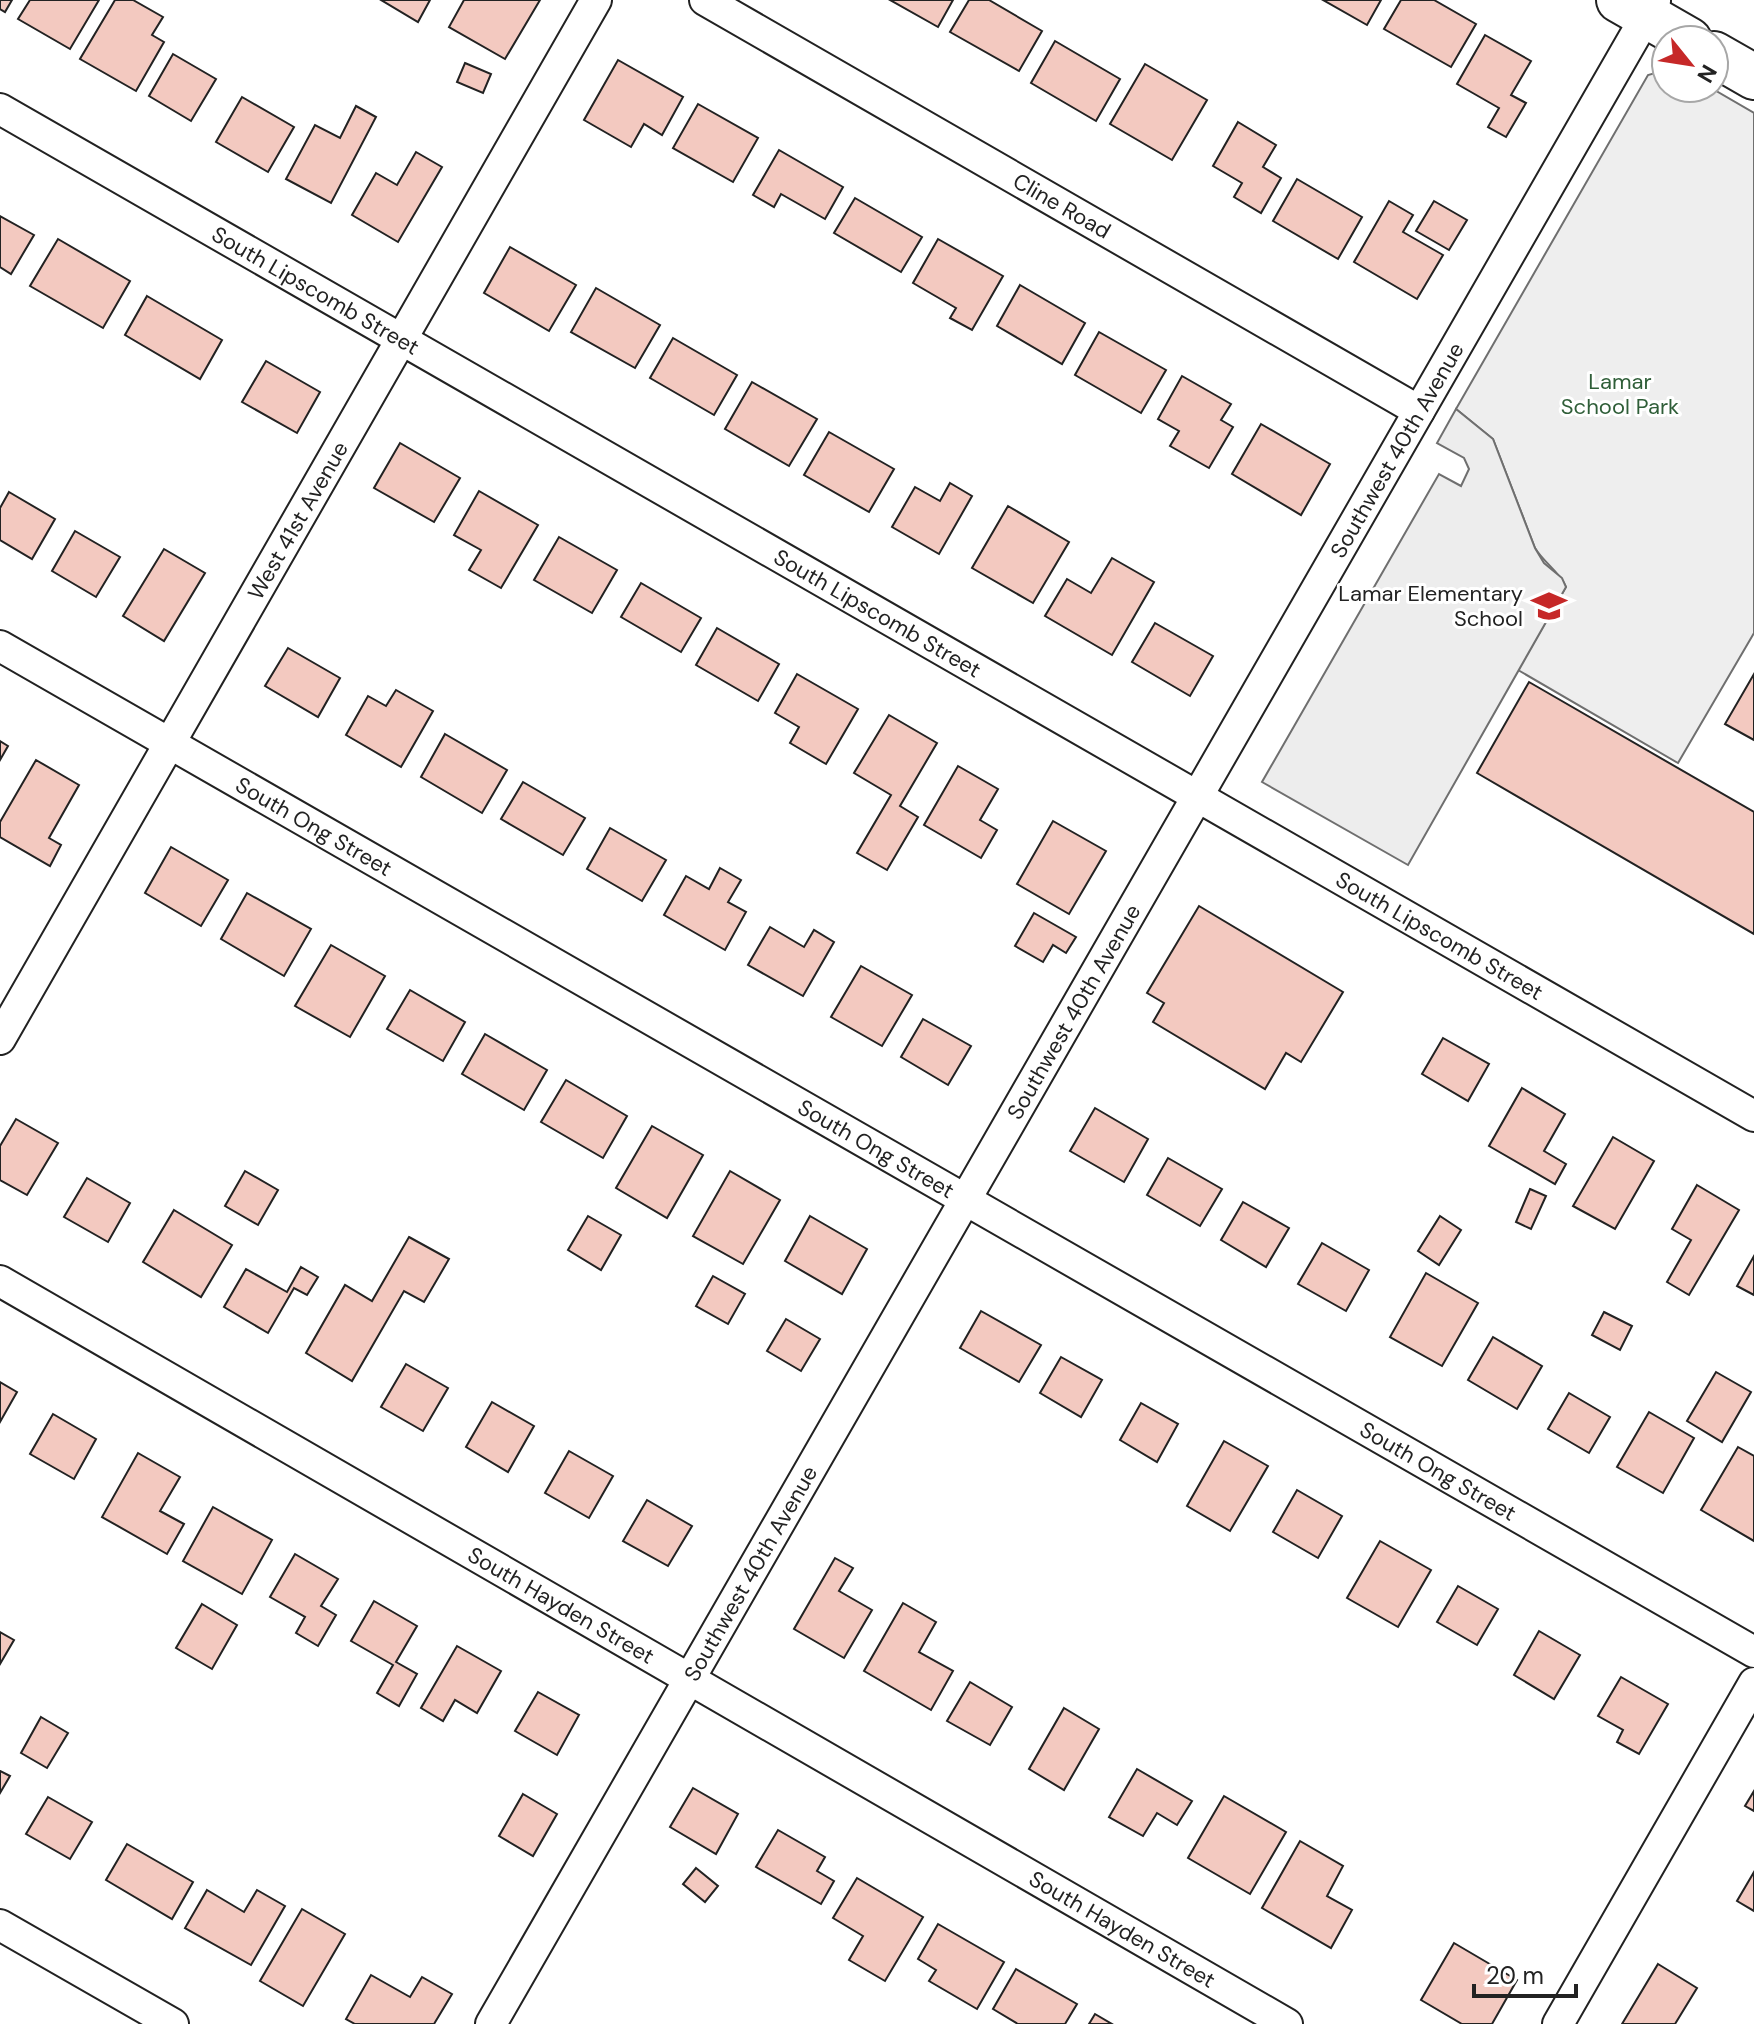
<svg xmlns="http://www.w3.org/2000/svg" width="1754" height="2024" viewBox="0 0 1754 2024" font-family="'DM Sans',sans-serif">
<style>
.green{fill:#eee;stroke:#6f6f6f;stroke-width:2}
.parking{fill:#ededed;stroke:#6f6f6f;stroke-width:2}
.building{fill:#f3c9c0;stroke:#222;stroke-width:2}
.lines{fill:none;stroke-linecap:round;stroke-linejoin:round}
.minor-casing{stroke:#222;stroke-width:34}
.secondary-casing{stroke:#222;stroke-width:48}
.minor{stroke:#fff;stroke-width:30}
.secondary{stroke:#fff;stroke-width:44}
.labels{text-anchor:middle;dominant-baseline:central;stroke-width:6;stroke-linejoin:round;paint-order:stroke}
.street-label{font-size:22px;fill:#222;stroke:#fff}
.park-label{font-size:22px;fill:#2f5e38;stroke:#fff}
.poi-label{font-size:22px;fill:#222;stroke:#fff;text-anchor:end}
</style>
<rect width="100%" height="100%" fill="#fff"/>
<path class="green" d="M1666 70V88H1711L1754 113V633L1678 763 1518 670 1566 587C1560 572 1544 563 1535 548L1493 439 1456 409 1648 75Z"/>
<path class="parking" d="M1456 409 1493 439 1535 548 1544 563 1562 578 1566 587 1408 865 1262 782 1439 474 1461 486 1469 469 1464 458 1437 443Z"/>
<g class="building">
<path d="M0 0H12L5 12 0 9Z"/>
<path d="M30 0H99L70 49 18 19Z"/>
<path d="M115 0H133L163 17 152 35 164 42 136 91 80 59Z"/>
<path d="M381 0H430L418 22Z"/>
<path d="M464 0H540L505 59 449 27Z"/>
<path d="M890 0H953L938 27Z"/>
<path d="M969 0H989L1042 31 1019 71 950 32Z"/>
<path d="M1323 0H1381L1367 25Z"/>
<path d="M1401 0H1434L1476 24 1451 67 1384 29Z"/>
<path d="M1485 35 1531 61 1511 95 1526 103 1506 137 1488 127 1499 108 1457 84Z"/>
<path d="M1055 41 1120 79 1096 121 1031 83Z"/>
<path d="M173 54 216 79 191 121 149 96Z"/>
<path d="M618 60 683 97 662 135 644 124 631 147 584 120Z"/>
<path d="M465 63 491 74 483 93 457 82Z"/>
<path d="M1145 64 1207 100 1172 160 1110 124Z"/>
<path d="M242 97 294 127 268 172 216 142Z"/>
<path d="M698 104 758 138 733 182 673 148Z"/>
<path d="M356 106 376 117 331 203 286 179 315 125 340 138Z"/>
<path d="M1238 122 1276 145 1263 167 1281 178 1261 213 1234 197 1242 183 1213 166Z"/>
<path d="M779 150 843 187 825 219 781 194 774 207 753 195Z"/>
<path d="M416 152 442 167 398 242 352 215 376 173 397 185Z"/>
<path d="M1297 179 1362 217 1338 259 1273 221Z"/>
<path d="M855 198 922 237 901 272 834 233Z"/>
<path d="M1389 201 1413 215 1403 232 1443 255 1417 299 1354 262Z"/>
<path d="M1434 201 1467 220 1449 250 1416 231Z"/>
<path d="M0 216 34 235 11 274 0 267Z"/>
<path d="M58 239 130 281 103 328 30 286Z"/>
<path d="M938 239 1003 276 972 330 950 318 956 308 913 283Z"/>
<path d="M510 247 576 285 549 331 484 293Z"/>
<path d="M1020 285 1085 323 1062 364 997 326Z"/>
<path d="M596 288 660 325 635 368 571 332Z"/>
<path d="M147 296 222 340 200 379 125 335Z"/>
<path d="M1099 332 1166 370 1141 413 1075 375Z"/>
<path d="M673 338 737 375 714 415 650 378Z"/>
<path d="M266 361 320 392 297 433 242 402Z"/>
<path d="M1182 376 1231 404 1221 420 1233 427 1209 468 1170 446 1179 431 1158 419Z"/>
<path d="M752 382 817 419 789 466 725 429Z"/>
<path d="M1261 424 1330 464 1301 515 1232 474Z"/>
<path d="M829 432 894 469 869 512 804 475Z"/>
<path d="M400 443 460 478 434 522 374 488Z"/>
<path d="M950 483 972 496 939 554 892 527 915 487 940 501Z"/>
<path d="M479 491 538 525 501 588 469 570 481 550 454 535Z"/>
<path d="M9 492 55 519 32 559 0 540V508Z"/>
<path d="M1008 506 1069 542 1033 603 972 568Z"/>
<path d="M75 531 120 557 96 597 52 571Z"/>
<path d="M559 537 617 570 592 613 534 580Z"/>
<path d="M164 549 205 573 164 641 123 616Z"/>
<path d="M1112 558 1154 582 1112 655 1045 616 1067 579 1091 593Z"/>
<path d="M641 583 701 618 681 652 621 617Z"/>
<path d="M1155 623 1213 656 1190 696 1132 662Z"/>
<path d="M717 628 779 664 758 701 696 665Z"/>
<path d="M288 648 340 678 318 717 265 686Z"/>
<path d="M797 674 858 709 826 764 790 743 799 727 775 713Z"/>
<path d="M1754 674V740L1725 724Z"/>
<path d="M1529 682 1754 812V934L1477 773Z"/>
<path d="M396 690 433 711 401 767 346 735 368 696 386 706Z"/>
<path d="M889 715 937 743 900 806 918 817 887 870 857 853 891 795 854 773Z"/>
<path d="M445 734 507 770 482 813 421 777Z"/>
<path d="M0 741 8 746 0 760Z"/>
<path d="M36 760 79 785 49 838 61 845 50 866 0 837V822Z"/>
<path d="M958 766 998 789 980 820 997 830 981 858 924 825Z"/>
<path d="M523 782 585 818 563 855 501 819Z"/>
<path d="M1053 821 1106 851 1069 914 1017 884Z"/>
<path d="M610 828 666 860 642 901 587 869Z"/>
<path d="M171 847 228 880 201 926 145 893Z"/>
<path d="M720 868 741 880 728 902 746 912 725 950 664 915 686 876 709 889Z"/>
<path d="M247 893 311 929 284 976 221 939Z"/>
<path d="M1199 906 1343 992 1301 1062 1286 1053 1265 1089 1153 1022 1164 1003 1147 993Z"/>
<path d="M1034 913 1076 937 1066 953 1053 945 1043 962 1015 946Z"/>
<path d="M770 927 804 947 814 930 834 942 803 996 748 965Z"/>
<path d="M331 945 385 976 350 1037 295 1006Z"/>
<path d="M861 966 912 995 882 1046 831 1017Z"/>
<path d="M410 990 465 1022 443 1061 387 1029Z"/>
<path d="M923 1019 971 1046 948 1085 901 1057Z"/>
<path d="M485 1034 547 1070 524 1110 462 1074Z"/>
<path d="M1443 1038 1489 1064 1468 1101 1422 1074Z"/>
<path d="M566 1080 627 1116 603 1158 541 1122Z"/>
<path d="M1522 1088 1565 1114 1544 1151 1566 1164 1555 1184 1489 1146Z"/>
<path d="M1095 1108 1148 1139 1124 1182 1070 1151Z"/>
<path d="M16 1119 58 1143 27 1195 0 1180V1146Z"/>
<path d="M652 1126 703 1155 667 1218 616 1188Z"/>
<path d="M1613 1137 1654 1161 1615 1229 1573 1206Z"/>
<path d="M1168 1158 1222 1189 1200 1226 1147 1195Z"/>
<path d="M245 1171 278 1190 258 1225 225 1206Z"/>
<path d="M730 1171 780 1200 743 1264 693 1236Z"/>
<path d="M87 1178 130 1203 108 1242 64 1217Z"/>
<path d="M1697 1185 1739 1210 1689 1295 1667 1282 1691 1240 1672 1229Z"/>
<path d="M1530 1189 1546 1196 1531 1229 1516 1222Z"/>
<path d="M1243 1202 1289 1228 1266 1267 1221 1240Z"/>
<path d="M174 1210 232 1245 201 1297 143 1262Z"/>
<path d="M588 1216 621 1235 601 1270 568 1250Z"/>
<path d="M810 1216 867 1249 842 1294 785 1261Z"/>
<path d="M1440 1216 1461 1230 1439 1265 1418 1251Z"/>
<path d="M409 1237 449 1259 424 1302 404 1291 352 1381 306 1353 345 1285 372 1301Z"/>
<path d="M1322 1243 1369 1270 1346 1311 1298 1284Z"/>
<path d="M1754 1256V1295L1737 1286Z"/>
<path d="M301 1267 318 1277 307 1295 294 1288 268 1333 224 1307 246 1269 287 1292Z"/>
<path d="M1426 1273 1478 1303 1442 1366 1390 1337Z"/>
<path d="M713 1276 745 1294 728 1324 696 1306Z"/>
<path d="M981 1311 1041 1345 1019 1382 960 1348Z"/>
<path d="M1604 1312 1632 1326 1620 1350 1592 1335Z"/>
<path d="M786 1319 820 1339 801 1371 767 1351Z"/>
<path d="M1493 1337 1542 1366 1517 1409 1468 1380Z"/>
<path d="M1061 1357 1102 1380 1081 1417 1040 1393Z"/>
<path d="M406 1364 448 1388 423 1431 381 1407Z"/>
<path d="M1716 1372 1751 1392 1722 1442 1687 1421Z"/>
<path d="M0 1382 17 1392 0 1422Z"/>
<path d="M1569 1393 1610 1417 1589 1453 1548 1429Z"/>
<path d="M492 1402 534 1426 508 1472 466 1447Z"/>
<path d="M1141 1403 1178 1424 1157 1462 1120 1440Z"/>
<path d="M1649 1412 1694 1438 1663 1493 1617 1467Z"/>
<path d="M53 1414 96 1439 74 1479 30 1454Z"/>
<path d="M1224 1441 1268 1466 1230 1531 1187 1506Z"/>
<path d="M1738 1447 1754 1456V1541L1701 1510Z"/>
<path d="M569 1451 613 1476 589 1518 545 1493Z"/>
<path d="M138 1453 180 1477 160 1511 184 1524 167 1554 102 1517Z"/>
<path d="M1297 1490 1342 1516 1318 1558 1273 1532Z"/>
<path d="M647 1500 692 1526 668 1566 623 1541Z"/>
<path d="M213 1507 272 1540 242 1594 183 1561Z"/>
<path d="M1380 1541 1431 1570 1398 1627 1347 1598Z"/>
<path d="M295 1554 338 1579 321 1606 336 1615 318 1646 296 1633 305 1617 270 1597Z"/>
<path d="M835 1558 853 1568 839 1591 872 1610 844 1658 794 1629Z"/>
<path d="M1458 1586 1498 1609 1477 1645 1437 1622Z"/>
<path d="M374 1601 417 1626 396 1662 417 1674 399 1706 377 1693 393 1665 351 1641Z"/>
<path d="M903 1603 936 1622 919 1652 953 1671 931 1710 864 1671Z"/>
<path d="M202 1604 237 1625 212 1669 176 1648Z"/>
<path d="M1539 1631 1580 1655 1554 1699 1514 1675Z"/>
<path d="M0 1632 14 1640 0 1664Z"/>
<path d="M457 1646 501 1671 477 1713 455 1700 443 1721 421 1708Z"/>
<path d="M1621 1677 1668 1704 1639 1754 1617 1742 1623 1730 1598 1716Z"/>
<path d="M970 1682 1012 1707 990 1745 947 1721Z"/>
<path d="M538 1692 579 1715 557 1755 515 1731Z"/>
<path d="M1064 1708 1099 1729 1064 1790 1029 1769Z"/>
<path d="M41 1717 68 1733 47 1768 21 1753Z"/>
<path d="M1137 1769 1192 1801 1177 1825 1157 1813 1143 1836 1109 1817Z"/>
<path d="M0 1771 10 1776 0 1793Z"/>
<path d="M693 1788 738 1814 716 1854 670 1827Z"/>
<path d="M1754 1791V1811L1745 1806Z"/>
<path d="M523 1794 557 1814 533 1856 499 1836Z"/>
<path d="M1224 1796 1286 1832 1250 1894 1188 1858Z"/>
<path d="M48 1797 92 1822 70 1859 26 1834Z"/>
<path d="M778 1830 825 1857 817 1871 834 1881 821 1904 756 1867Z"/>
<path d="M1300 1841 1343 1866 1327 1896 1352 1910 1331 1948 1262 1908Z"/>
<path d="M127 1844 193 1882 172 1919 106 1880Z"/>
<path d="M696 1868 718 1886 705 1902 683 1884Z"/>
<path d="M1754 1872V1911L1737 1901Z"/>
<path d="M857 1878 923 1917 885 1981 849 1960 863 1936 833 1918Z"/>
<path d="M207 1890 244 1912 257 1890 285 1906 251 1965 185 1928Z"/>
<path d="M302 1909 345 1934 303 2006 260 1981Z"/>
<path d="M938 1924 1004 1962 977 2009 929 1981 936 1970 918 1959Z"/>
<path d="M1454 1943 1517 1980 1492 2024H1462L1421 2000Z"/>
<path d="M1658 1964 1697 1988 1675 2024H1622Z"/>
<path d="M1016 1969 1077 2004 1065 2024H1018L993 2009Z"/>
<path d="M371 1975 410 1997 422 1977 452 1994 434 2024H355L346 2019Z"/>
<path d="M1095 2014 1112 2024H1089Z"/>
</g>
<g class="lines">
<g class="minor-casing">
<g id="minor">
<path id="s1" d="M705 0 1419 411"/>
<path id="s2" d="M0 109 1754 1116"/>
<path id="s3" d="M0 646 1754 1652"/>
<path id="s4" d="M0 1039 596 0"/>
<path id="s5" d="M0 1281 1287 2024"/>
<path d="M0 1925 173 2024"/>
<path id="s6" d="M491 2024 1655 1"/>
<path d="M1558 2024 1754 1683"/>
</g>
</g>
<g class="secondary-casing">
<g id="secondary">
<path d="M1619 0 1689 40"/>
<path d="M1714 54 1754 77"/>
</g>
</g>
<use href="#minor" class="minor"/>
<use href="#secondary" class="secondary"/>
</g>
<defs>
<g id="school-bare" transform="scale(2.76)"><path d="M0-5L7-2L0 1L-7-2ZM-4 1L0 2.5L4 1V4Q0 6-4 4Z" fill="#c62828" stroke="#fff" stroke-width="2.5" paint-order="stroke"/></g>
</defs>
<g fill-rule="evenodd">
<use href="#school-bare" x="1549" y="606"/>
</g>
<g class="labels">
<g class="street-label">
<text stroke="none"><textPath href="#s1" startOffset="412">Cline Road</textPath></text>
<text stroke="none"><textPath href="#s2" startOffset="364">South Lipscomb Street</textPath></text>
<text stroke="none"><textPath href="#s6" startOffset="1816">Southwest 40th Avenue</textPath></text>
<text stroke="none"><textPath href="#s4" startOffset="598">West 41st Avenue</textPath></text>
<text stroke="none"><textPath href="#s2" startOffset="1012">South Lipscomb Street</textPath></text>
<text stroke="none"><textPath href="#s3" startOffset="362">South Ong Street</textPath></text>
<text stroke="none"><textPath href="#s2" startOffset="1660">South Lipscomb Street</textPath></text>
<text stroke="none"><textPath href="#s6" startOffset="1168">Southwest 40th Avenue</textPath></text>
<text stroke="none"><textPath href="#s3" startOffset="1010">South Ong Street</textPath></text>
<text stroke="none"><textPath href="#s3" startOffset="1658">South Ong Street</textPath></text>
<text stroke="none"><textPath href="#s6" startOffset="520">Southwest 40th Avenue</textPath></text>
<text stroke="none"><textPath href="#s5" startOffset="648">South Hayden Street</textPath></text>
<text stroke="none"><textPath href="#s5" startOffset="1296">South Hayden Street</textPath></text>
</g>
<g class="park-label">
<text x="1620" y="381">Lamar<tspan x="1620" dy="25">School Park</tspan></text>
</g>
<g class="poi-label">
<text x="1523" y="593">Lamar Elementary<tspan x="1523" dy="25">School</tspan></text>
</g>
</g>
<g transform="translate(1690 64) rotate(120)"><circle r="38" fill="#ffffff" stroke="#a7a7a7" stroke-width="2"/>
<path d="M0-6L14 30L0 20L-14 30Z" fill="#c62828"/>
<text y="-12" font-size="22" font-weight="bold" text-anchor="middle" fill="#222222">N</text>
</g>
<path d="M1474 1984v12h102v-12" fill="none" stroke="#222222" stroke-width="4"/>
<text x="1486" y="1984" font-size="24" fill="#222222" stroke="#ffffff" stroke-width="6" paint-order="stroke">20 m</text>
</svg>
